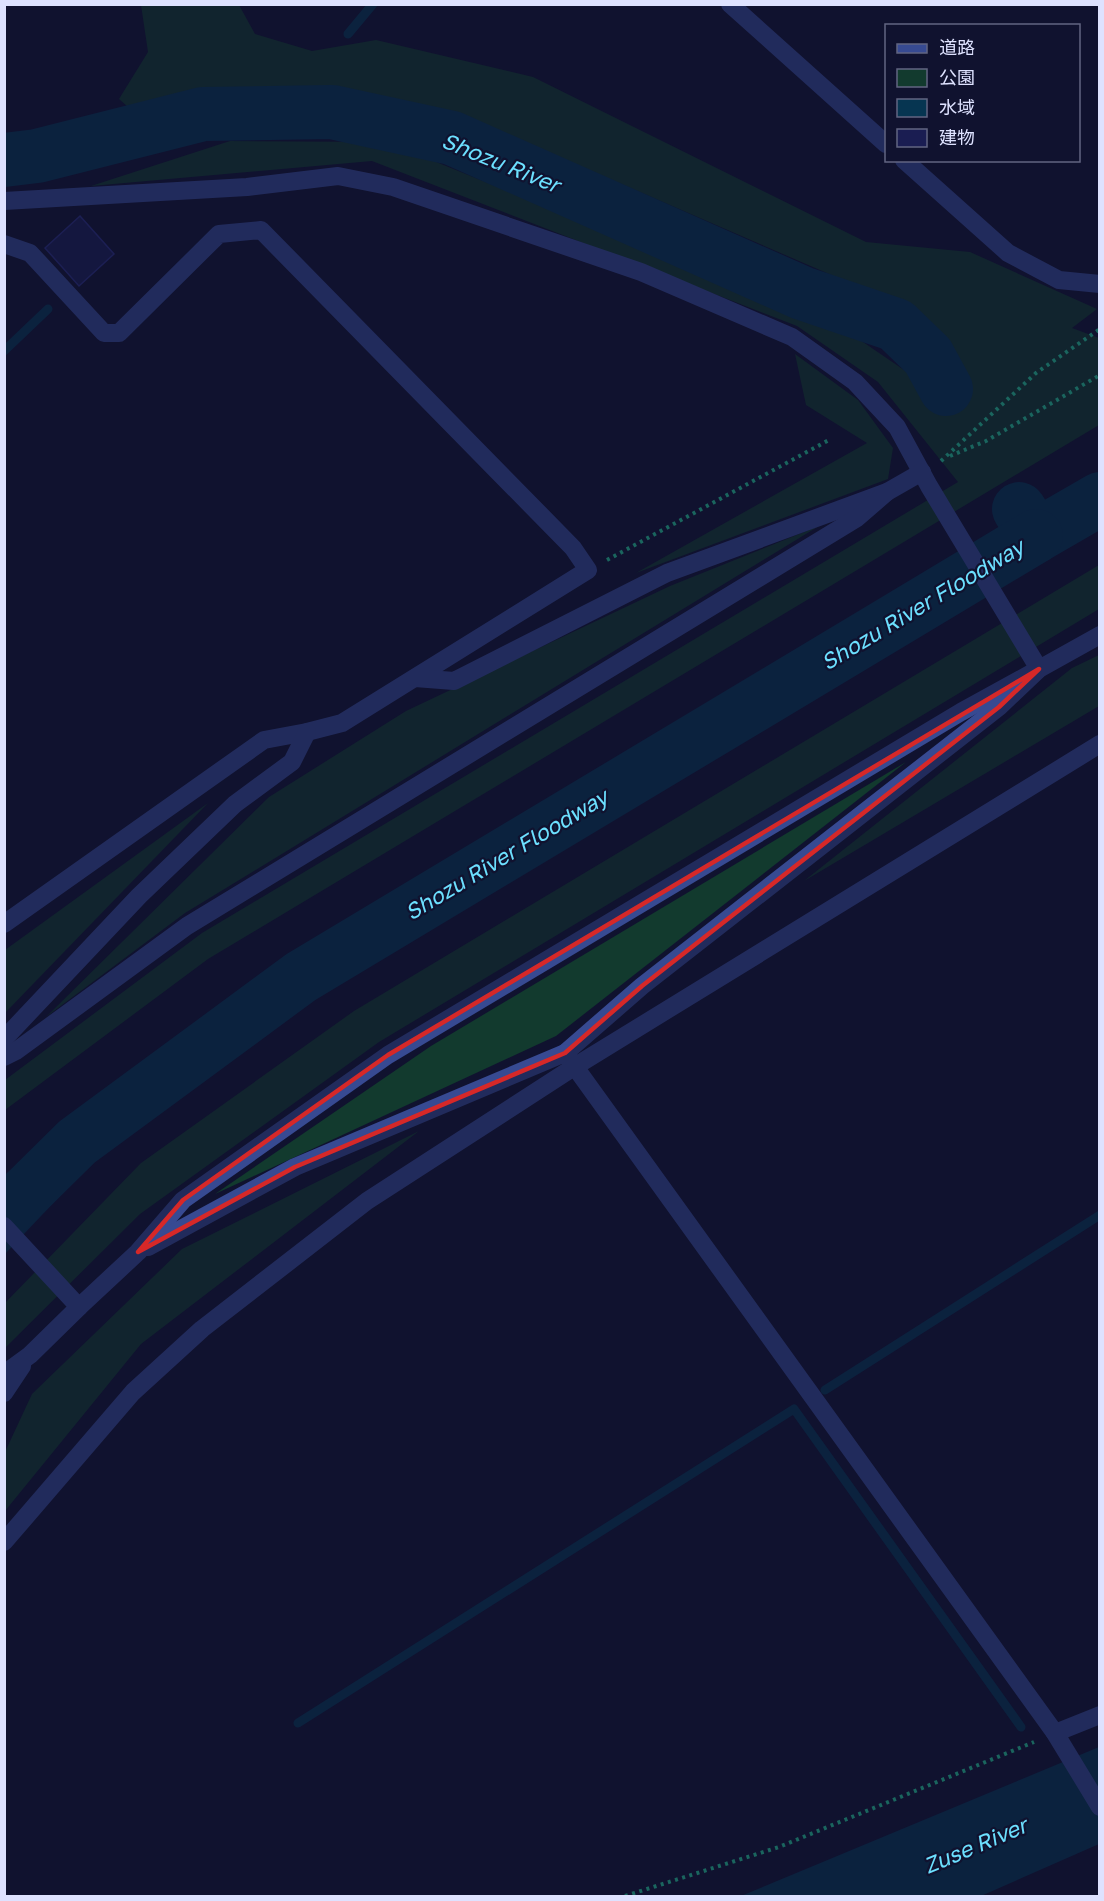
<svg xmlns="http://www.w3.org/2000/svg" width="1104" height="1901" viewBox="0 0 1104 1901" font-family="'Golos Text','Noto Sans JP',sans-serif">
<style>
.green{fill:#123a2e}
.water{fill:#063551}
.lines{fill:none;stroke-linecap:round;stroke-linejoin:round}
.stream{stroke:#063551;stroke-width:9}
.river{stroke:#063551;stroke-width:54}
.building{fill:#1a1d52;stroke:#2a2f7f;stroke-width:1.5}
.path{stroke:#26ca97;stroke-width:4;stroke-dasharray:3 4.5;stroke-linecap:butt}
.minor{stroke:#374a92;stroke-width:18}
.marked{fill:none;stroke:#d62828;stroke-width:4.5;stroke-linejoin:round}
.labels{text-anchor:middle;dominant-baseline:central;stroke-width:4.5;stroke-linejoin:round;paint-order:stroke}
.water-label{font-size:22px;font-style:italic;fill:#6ce0ff;stroke:#10122f}
</style>
<rect width="100%" height="100%" fill="#10122f"/>
<g class="green">
<path d="M141 5H239L255 34 312 51 376 40 533 77 866 242 970 252 1097 309 1072 328 1099 338V425L208 959 5 1110V1080L202 933 958 482 878 382 797 326 372 161 91 186 230 141 387 142 841 327 948 400 958 393 953 347 910 309 457 113 306 90 200 96 136 114 119 99 148 52Z"/>
<path d="M795 354 858 400 893 448 888 479 636 573 867 443 806 405Z"/>
<path d="M819 526 185 913 46 1017 269 797 406 711 670 586Z"/>
<path d="M1099 565V609L379 1042 140 1214 5 1348V1303L141 1163 354 1011Z"/>
<path d="M1099 655V706L804 881 1072 668Z"/>
<path d="M906 762 556 1036 215 1194 431 1046Z"/>
<path d="M208 803 5 1013V950Z"/>
<path d="M419 1131 141 1344 5 1511V1452L32 1394 182 1249Z"/>
</g>
<g class="water">
<path d="M83 1105 113 1140 5 1254 4 1176Z"/>
<path d="M1099 1747V1844L981 1896H741Z"/>
</g>
<g class="lines">
<g class="stream">
<path d="M348 34 373 4"/>
<path d="M4 351 48 309"/>
<path d="M825 1390 1100 1215"/>
<path d="M298 1723 794 1409 1021 1727"/>
</g>
<g class="river">
<path d="M4 160 37 156 203 114 332 112 452 138 802 293 896 325 928 356 946 389"/>
<path d="M1019 509 1036 536 1100 499"/>
<path d="M4 1214 77 1142 301 977 1036 536"/>
</g>
</g>
<path class="building" d="M80 216 114 254 79 286 45 248Z"/>
<g class="lines">
<g class="path">
<path d="M950 456 986 441 1100 375"/>
<path d="M941 461 1036 373 1100 329"/>
<path d="M607 560 829 440"/>
<path d="M625 1896 779 1847 1034 1742"/>
</g>
<g class="minor">
<path d="M730 4 886 144"/>
<path d="M904 160 1008 253 1059 280 1100 284"/>
<path d="M4 201 247 187 338 176 393 187 641 272 792 337 855 382 897 427 929 486 1039 669 961 712 388 1055 183 1200 138 1252 79 1307"/>
<path d="M4 244 30 253 104 333H119L219 234 261 230 573 548 588 570 342 723 307 732 264 740 4 924"/>
<path d="M1100 635 1039 669 999 707 642 986 565 1053 1055 1733 1100 1807"/>
<path d="M415 678 454 681 667 573 887 492 922 472"/>
<path d="M4 1039 139 896 235 804 292 762 307 732"/>
<path d="M4 1057 16 1051 187 926 857 518 887 492"/>
<path d="M4 1226 79 1307 30 1355 4 1374"/>
<path d="M148 1247 295 1167 565 1053"/>
<path d="M4 1393 22 1366"/>
<path d="M4 1542 133 1392 202 1329 367 1201 574 1067 1100 744"/>
<path d="M1055 1733 1100 1715"/>
</g>
</g>
<path d="M0 0H1104V1901H0ZM1039 669 999 707 642 986 565 1053 295 1167 138 1252 183 1200 388 1055Z" fill="#10122f" fill-opacity=".55" fill-rule="evenodd"/>
<path class="marked" d="M1039 669 999 707 642 986 565 1053 295 1167 138 1252 183 1200 388 1055Z"/>
<g class="labels">
<g class="water-label">
<text transform="translate(501 162) rotate(22)">Shozu River</text>
<text transform="translate(922 604) rotate(-31)">Shozu River Floodway</text>
<text transform="translate(506 854) rotate(-31)">Shozu River Floodway</text>
<text transform="translate(975 1845) rotate(-23)">Zuse River</text>
</g>
</g>
<rect width="1104" height="1901" fill="none" stroke="#dee2ff" stroke-width="12"/>
<rect x="885" y="24" width="195" height="138" fill="#10122f" stroke="#626582" stroke-width="1.5"/>
<rect x="897" y="44" width="30" height="9" fill="#374a92" stroke="#626582" stroke-width="1.5"/>
<text x="939" y="54" font-size="18" fill="#dee2ff">道路</text>
<rect x="897" y="69" width="30" height="18" fill="#123a2e" stroke="#626582" stroke-width="1.5"/>
<text x="939" y="84" font-size="18" fill="#dee2ff">公園</text>
<rect x="897" y="99" width="30" height="18" fill="#063551" stroke="#626582" stroke-width="1.5"/>
<text x="939" y="114" font-size="18" fill="#dee2ff">水域</text>
<rect x="897" y="129" width="30" height="18" fill="#1a1d52" stroke="#626582" stroke-width="1.5"/>
<text x="939" y="144" font-size="18" fill="#dee2ff">建物</text>
</svg>
